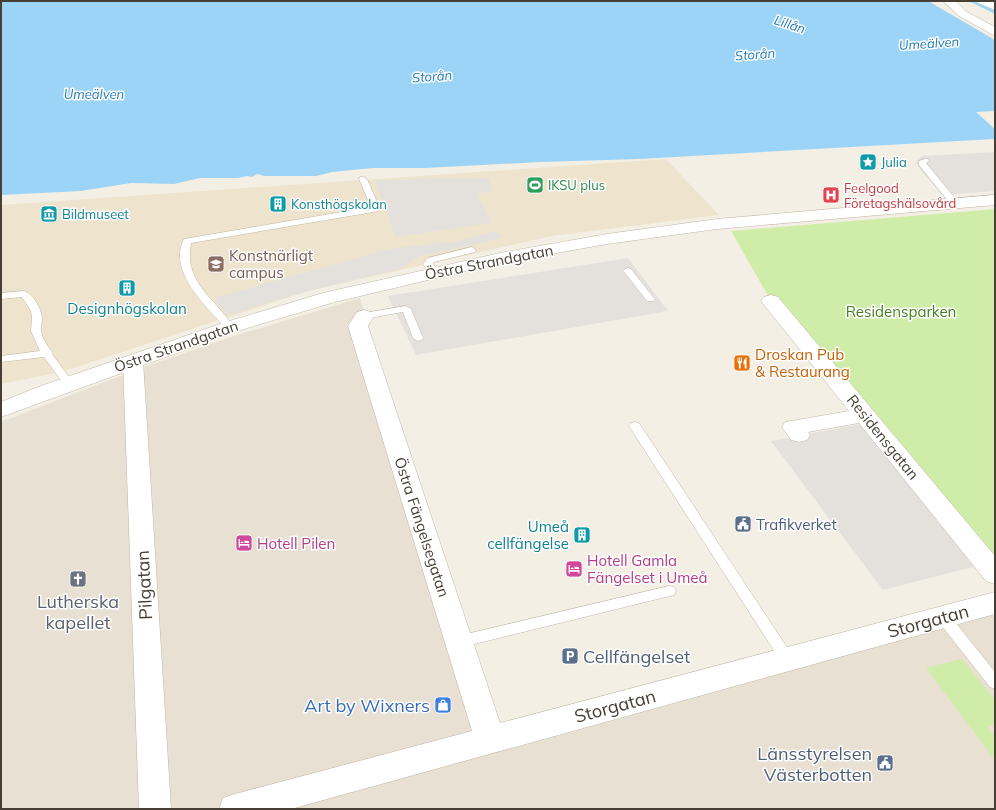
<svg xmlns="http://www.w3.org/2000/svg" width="996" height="810" viewBox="0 0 996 810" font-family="Mulish,sans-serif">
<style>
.residential{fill:#e8e0d2}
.education{fill:#eee4cd}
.green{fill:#d0eca9}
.parking{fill:#e4e1dd}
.water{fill:#9bd4f6}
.pier{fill:#f4efe4}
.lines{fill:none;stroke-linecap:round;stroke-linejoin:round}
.service-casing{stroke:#c0b6a6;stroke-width:1}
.minor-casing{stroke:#c0b6a6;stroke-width:1}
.tertiary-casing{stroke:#c0b6a6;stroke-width:1}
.service{fill:#fff;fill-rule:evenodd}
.minor{fill:#fff;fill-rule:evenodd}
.tertiary{fill:#fff;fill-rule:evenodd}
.labels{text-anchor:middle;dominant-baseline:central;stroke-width:3;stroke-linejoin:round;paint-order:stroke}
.far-water-label{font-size:13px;font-style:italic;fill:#237ab2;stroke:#fff}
.far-culture-label{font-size:13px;fill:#0d838f;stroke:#fff;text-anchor:start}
.far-leisure-label{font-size:13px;fill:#27864d;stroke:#fff;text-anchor:start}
.far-health-label{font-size:13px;fill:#be3a42;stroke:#fff;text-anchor:start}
.education-label{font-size:15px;fill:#785e54;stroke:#fff;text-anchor:start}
.street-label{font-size:15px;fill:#473e34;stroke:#fff}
.culture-label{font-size:15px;fill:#0d838f;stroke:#fff}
.park-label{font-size:15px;fill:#477d22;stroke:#fff}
.food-label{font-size:15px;fill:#c56008;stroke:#fff;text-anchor:start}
.service-label{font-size:15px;fill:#4e5e75;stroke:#fff;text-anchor:start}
.hotel-label{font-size:15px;fill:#b23c85;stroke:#fff;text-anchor:start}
.near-street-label{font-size:18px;fill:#473e34;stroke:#fff}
.near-worship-label{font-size:18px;fill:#5b616d;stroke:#fff}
.near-service-label{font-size:18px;fill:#4e5e75;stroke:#fff;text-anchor:start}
.near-shop-label{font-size:18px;fill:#366cbe;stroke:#fff;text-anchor:end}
</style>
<rect width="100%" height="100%" fill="#f4efe4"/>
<path class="residential" d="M360 298 490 740 995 600V809H1V422L133 371 237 335Z"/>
<path class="education" d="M666 159 719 215 552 236 308 291 61 372 1 384V205Z"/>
<g class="green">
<path d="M995 209V569L771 301 731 231Z"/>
<path d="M962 659 995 700V724L987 726 995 736V760L926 668Z"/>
</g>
<g class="parking">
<path d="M995 152V191L942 195 915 163 922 156Z"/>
<path d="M488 178 493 191 477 194 491 223 395 237 375 180Z"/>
<path d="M495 231 503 238 417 257 400 269 308 291 227 315 214 298 393 248 453 242Z"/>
<path d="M628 258 668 311 416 355 388 296Z"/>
<path d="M860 424 977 566 883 590 771 441Z"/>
</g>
<path class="water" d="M1 1H995V139L639 159 541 162 425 168H373L332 172 316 176H265L257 174 252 177 247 176 238 178H200L174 184 131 183 81 191 1 195Z"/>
<g class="pier">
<path d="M928 1H969L995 14V40Z"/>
<path d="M995 111V129L976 112Z"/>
</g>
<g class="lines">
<g class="service-casing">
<g id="service">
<path d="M925 159H928L929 161 926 163 958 202 959 204 958 206H952L919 165V161Z"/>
<path d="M360 177H363L367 179 380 209 379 211 191 243C184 281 211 295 230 322L228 324H222C203 303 168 270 184 239L371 207 359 179Z"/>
<path d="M472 247 476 250 475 252 434 262 433 264 439 273 437 275H431L423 264 428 258Z"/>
<path d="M628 268 631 269 653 297 655 299 653 301H647L625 273 623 271 625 269Z"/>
<path d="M24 291C33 294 42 309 42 319 42 323 40 327 41 331 43 340 48 347 53 353L52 354 74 384 73 386H65L44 357 1 362V356L40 351 31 331 32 318 31 311 22 297 1 299V293Z"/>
<path d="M406 306 411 309 423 338 422 340 418 341 413 338 403 312 364 319 359 316 364 313Z"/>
<path d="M635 422 639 423 792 655 794 659 792 663 787 665 782 663 629 426 631 423Z"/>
<path d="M669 586 674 587 676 591 674 595 458 648 453 646 451 642 453 638 458 636Z"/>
<path d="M943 612 948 613 995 672V689L990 687 938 621 936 617 938 613Z"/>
</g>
</g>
<g class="minor-casing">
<g id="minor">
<path d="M771 295 778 297 995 556V584L986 581 859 423 808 432 810 435 807 440 799 442 791 440 782 427 785 422 849 411 761 301 764 297Z"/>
<path d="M364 310 371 312 374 316 368 326 500 723 995 592V614L291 809H219L223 798 235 794 472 731 348 326 357 312Z"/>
<path d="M133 355 140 357 143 361 171 809H139L123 361 126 357Z"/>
</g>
</g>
<g class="tertiary-casing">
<g id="tertiary">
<path d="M943 1H956L967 12 995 27V36L959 16Z"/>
<path d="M976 1H991L995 3V10L978 3Z"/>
<path d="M995 195V205L717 229 607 244 500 263 335 302 237 331 1 417V402L38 387 223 323 323 293 500 253 607 234 717 219Z"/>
</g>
</g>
<use href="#service" class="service"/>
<use href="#minor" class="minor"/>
<use href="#tertiary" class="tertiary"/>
</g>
<defs>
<g id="sight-square" transform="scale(0.9)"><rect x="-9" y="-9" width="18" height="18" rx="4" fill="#0f9aa8" stroke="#fff"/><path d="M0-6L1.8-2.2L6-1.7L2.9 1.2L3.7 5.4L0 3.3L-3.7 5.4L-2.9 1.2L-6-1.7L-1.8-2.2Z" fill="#fff"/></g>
<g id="stadium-square" transform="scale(0.9)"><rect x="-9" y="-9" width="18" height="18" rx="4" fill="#2e9e5b" stroke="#fff"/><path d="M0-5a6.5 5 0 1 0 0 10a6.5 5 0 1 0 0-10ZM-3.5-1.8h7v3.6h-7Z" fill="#fff"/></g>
<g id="hospital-square" transform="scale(0.9)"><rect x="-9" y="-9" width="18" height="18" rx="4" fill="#e0444e" stroke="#fff"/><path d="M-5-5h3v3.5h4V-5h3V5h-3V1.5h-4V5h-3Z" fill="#fff"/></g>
<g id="building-square" transform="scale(0.9)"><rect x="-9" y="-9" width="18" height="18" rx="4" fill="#0f9aa8" stroke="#fff"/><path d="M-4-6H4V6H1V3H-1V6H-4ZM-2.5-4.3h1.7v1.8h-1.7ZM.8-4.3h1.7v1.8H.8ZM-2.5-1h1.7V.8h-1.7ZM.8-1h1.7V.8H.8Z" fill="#fff"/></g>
<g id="museum-square" transform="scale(0.9)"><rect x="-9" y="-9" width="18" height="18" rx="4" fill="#0f9aa8" stroke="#fff"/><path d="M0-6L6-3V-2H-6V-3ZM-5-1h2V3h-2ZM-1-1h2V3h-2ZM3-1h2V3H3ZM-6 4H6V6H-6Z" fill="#fff"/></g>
<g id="university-square" transform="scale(0.9)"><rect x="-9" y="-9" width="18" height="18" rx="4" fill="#8d6e63" stroke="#fff"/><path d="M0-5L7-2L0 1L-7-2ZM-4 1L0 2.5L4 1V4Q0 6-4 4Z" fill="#fff"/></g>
<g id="restaurant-square" transform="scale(0.9)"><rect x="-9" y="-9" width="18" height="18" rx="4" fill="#e8710a" stroke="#fff"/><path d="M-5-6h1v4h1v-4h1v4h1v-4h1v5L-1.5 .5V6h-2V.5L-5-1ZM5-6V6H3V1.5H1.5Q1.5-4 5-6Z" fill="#fff"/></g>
<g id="civic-square" transform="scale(0.9)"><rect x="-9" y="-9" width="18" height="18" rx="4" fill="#5c6f8a" stroke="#fff"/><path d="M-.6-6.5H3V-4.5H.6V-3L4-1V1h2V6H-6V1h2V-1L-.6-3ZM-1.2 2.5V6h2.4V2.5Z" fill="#fff"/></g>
<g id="hotel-square" transform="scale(0.9)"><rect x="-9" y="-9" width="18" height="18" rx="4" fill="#d1479c" stroke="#fff"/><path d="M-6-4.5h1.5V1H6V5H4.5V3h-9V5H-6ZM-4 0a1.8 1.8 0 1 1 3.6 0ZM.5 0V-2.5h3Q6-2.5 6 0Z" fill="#fff"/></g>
<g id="church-square" transform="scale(0.9)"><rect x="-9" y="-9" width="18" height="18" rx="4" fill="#6b7280" stroke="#fff"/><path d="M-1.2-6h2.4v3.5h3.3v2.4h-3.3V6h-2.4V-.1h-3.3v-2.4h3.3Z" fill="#fff"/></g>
<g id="parking-square" transform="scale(0.9)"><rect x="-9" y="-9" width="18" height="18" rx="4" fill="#5c6f8a" stroke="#fff"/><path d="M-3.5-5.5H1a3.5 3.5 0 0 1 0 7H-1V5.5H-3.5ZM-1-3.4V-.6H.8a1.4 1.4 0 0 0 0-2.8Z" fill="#fff"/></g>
<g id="shop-square" transform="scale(0.9)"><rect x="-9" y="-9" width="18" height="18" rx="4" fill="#3f7fe0" stroke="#fff"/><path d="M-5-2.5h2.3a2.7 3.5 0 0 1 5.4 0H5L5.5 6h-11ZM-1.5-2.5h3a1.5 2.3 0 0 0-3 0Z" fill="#fff"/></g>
</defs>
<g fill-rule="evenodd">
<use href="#sight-square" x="868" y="162"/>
<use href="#stadium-square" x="535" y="185"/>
<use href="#hospital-square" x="831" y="195"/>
<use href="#building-square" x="278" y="204"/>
<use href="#museum-square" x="49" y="214"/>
<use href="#university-square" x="216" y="264"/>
<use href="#building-square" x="127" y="288"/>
<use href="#restaurant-square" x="742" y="363"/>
<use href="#civic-square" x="743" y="524"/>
<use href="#building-square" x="582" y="535"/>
<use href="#hotel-square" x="244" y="543"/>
<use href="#hotel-square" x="574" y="569"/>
<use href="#church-square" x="78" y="579"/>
<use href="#parking-square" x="570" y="656"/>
<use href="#shop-square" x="443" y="705"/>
<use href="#civic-square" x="885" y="763"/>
</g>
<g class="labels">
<g class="far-water-label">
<text transform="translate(790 24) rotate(18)">Lillån</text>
<text transform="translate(929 43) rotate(-4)">Umeälven</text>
<text transform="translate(755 54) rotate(-4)">Storån</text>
<text transform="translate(432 76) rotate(-4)">Storån</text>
<text x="94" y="94">Umeälven</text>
</g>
<g class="far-culture-label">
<text x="881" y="162">Julia</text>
<text x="291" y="204">Konsthögskolan</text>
<text x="62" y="214">Bildmuseet</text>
</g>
<g class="far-leisure-label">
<text x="548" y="185">IKSU plus</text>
</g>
<g class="far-health-label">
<text x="844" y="188">Feelgood<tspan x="844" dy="15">Företagshälsovård</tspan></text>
</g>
<g class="education-label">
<text x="229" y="255">Konstnärligt<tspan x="229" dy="17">campus</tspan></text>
</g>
<g class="street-label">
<text transform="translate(489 262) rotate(-11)">Östra Strandgatan</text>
<text transform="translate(176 346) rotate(-19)">Östra Strandgatan</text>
<text transform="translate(883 437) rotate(51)">Residensgatan</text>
<text transform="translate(422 527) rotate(72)">Östra Fängelsegatan</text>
</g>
<g class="culture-label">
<text x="127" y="308">Designhögskolan</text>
<text x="569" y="526" text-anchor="end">Umeå<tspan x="569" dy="17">cellfängelse</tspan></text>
</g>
<g class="park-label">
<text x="901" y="311">Residensparken</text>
</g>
<g class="food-label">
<text x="755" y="354">Droskan Pub<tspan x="755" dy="17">&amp; Restaurang</tspan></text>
</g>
<g class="service-label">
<text x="756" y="524">Trafikverket</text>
</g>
<g class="hotel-label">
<text x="257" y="543">Hotell Pilen</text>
<text x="587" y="560">Hotell Gamla<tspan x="587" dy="17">Fängelset i Umeå</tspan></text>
</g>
<g class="near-street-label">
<text transform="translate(144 585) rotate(-93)">Pilgatan</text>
<text transform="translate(928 621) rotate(-15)">Storgatan</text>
<text transform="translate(615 706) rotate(-15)">Storgatan</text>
</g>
<g class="near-worship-label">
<text x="78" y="601">Lutherska<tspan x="78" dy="21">kapellet</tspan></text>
</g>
<g class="near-service-label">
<text x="583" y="656">Cellfängelset</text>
<text x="872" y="753" text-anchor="end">Länsstyrelsen<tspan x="872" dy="21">Västerbotten</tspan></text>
</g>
<g class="near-shop-label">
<text x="430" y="705">Art by Wixners</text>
</g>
</g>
<rect width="996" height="810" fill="none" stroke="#473e34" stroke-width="4"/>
</svg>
